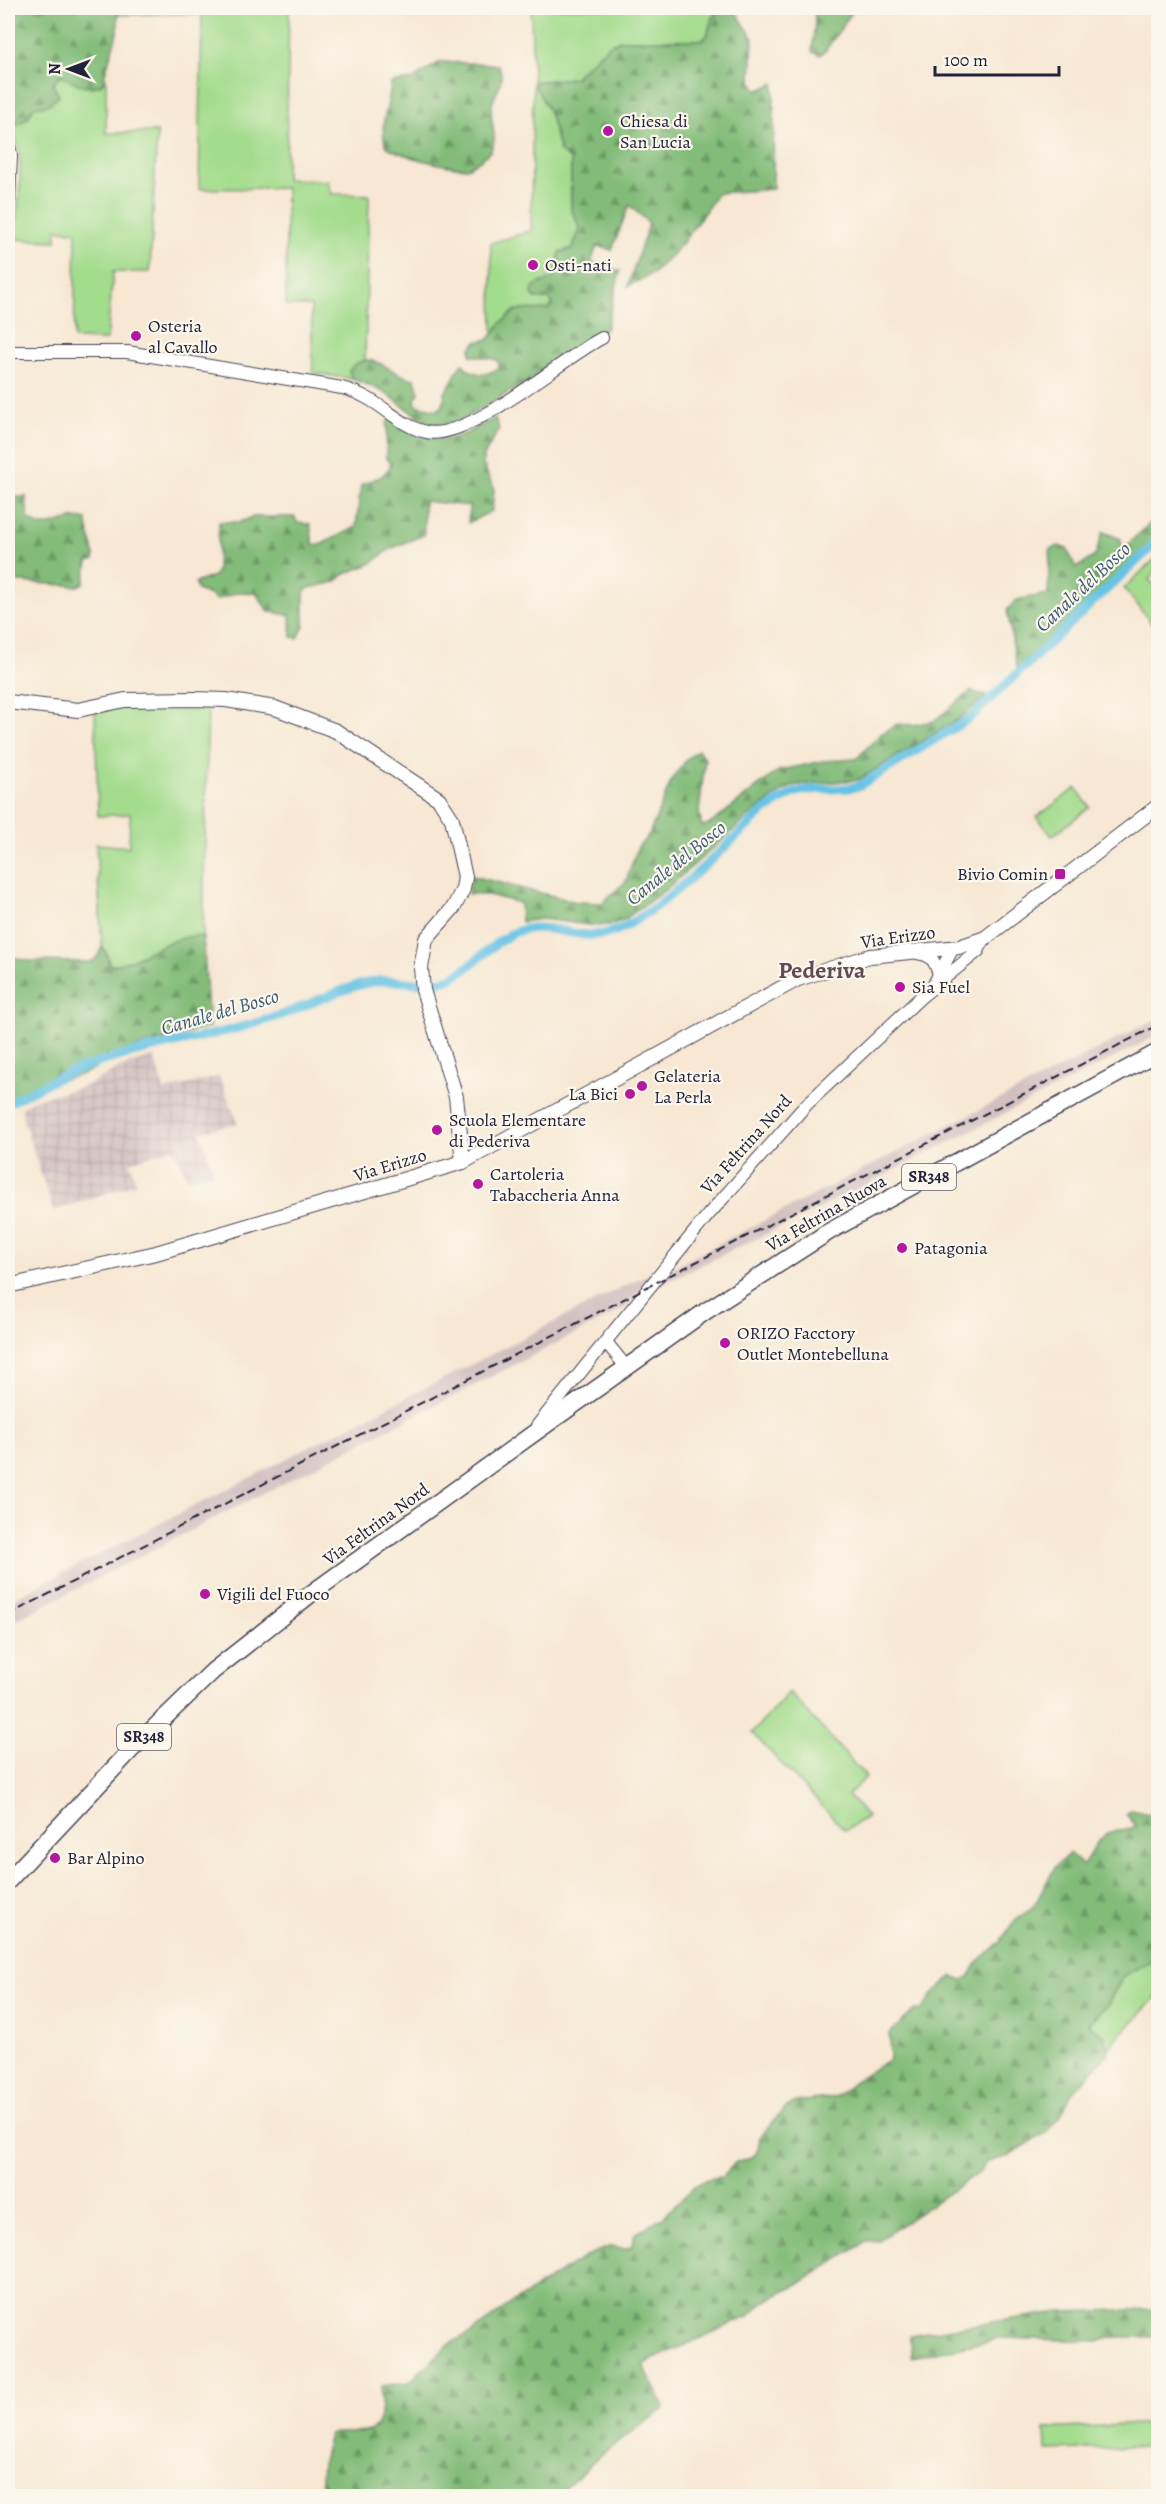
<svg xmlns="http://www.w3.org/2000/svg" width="1166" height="2504" viewBox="0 0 1166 2504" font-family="Alegreya,serif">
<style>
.industrial{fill:url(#industrial-grid)}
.railway{fill:#d2bfc0}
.grass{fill:#a4dc8e;stroke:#637f64;stroke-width:1.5}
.forest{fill:url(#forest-firs);stroke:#526f5a;stroke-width:1.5}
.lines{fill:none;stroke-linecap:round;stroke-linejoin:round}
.canal{stroke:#66c3e4;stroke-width:9}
.tertiary-casing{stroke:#424052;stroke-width:14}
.secondary-casing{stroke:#424052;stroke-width:16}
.primary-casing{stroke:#424052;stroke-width:19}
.tertiary{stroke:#fff;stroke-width:12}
.secondary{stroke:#fff;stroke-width:14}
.primary{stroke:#fff;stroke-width:16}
.rail{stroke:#22223b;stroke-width:2;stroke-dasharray:9 4.5;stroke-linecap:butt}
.poi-dot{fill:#b5179e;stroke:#fbf7ec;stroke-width:2}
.labels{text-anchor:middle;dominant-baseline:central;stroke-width:4.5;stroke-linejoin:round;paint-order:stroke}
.shield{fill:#fbf7ec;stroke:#636270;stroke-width:1.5}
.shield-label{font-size:16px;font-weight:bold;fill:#22223b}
.poi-label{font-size:18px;fill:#22223b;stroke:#fbf7ec;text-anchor:start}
.street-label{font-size:18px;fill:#22223b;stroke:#fbf7ec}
.water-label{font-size:20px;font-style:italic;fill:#3a5a76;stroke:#fbf7ec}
.district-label{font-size:24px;font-weight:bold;fill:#604a56;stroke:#fbf7ec}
</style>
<defs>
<pattern id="industrial-grid" width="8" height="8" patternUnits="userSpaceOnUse" patternTransform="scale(1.5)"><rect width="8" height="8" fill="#d2bfc0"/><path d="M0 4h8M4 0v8" fill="none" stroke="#b4a4a6"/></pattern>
<pattern id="forest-firs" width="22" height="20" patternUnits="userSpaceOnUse" patternTransform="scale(1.5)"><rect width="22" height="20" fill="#83bc79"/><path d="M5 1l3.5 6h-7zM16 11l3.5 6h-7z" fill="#6b9864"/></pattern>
</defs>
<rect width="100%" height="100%" fill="#fbf7ec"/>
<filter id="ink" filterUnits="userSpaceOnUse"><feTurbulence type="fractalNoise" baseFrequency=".0167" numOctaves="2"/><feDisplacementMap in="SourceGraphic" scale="12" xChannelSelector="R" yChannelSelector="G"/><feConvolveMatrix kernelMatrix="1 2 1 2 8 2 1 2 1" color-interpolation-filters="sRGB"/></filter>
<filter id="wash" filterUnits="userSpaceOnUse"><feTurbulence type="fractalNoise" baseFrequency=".008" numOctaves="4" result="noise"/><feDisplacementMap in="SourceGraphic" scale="24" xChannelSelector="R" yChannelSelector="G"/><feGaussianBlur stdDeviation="1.35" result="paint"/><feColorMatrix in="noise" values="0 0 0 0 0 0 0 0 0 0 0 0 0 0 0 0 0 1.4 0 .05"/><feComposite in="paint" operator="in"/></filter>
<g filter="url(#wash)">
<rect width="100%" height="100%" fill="#f7e7d3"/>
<path class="industrial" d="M154 1056 164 1091 219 1076 238 1123 200 1132 213 1173 188 1179 173 1148 130 1162 136 1183 53 1211 23 1119 22 1107 33 1100 88 1085 119 1068Z"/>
<g class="railway">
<path d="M1158 1018V1035L836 1200 653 1288 670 1269Z"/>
<path d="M656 1270 625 1308 8 1624V1601Z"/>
</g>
<g class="grass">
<path d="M118 8H289L286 179 328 181 332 194 369 195 365 361 359 362 349 371 352 379 313 373 311 306H286V188L199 189 202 14 118 15Z"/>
<path d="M531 8H712L717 13 712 17 707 36 701 40H620L608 46 574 78 533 82 549 112 560 151 571 160V209L580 228 573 248 560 252 554 278 540 283 543 300 549 298 553 304 549 309 536 311 529 309 507 319 493 334 491 243 531 231 533 82Z"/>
<path d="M60 74C74 81 85 92 102 84L106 78V133L157 132 150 272H113L107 340 74 339 76 231 57 230 56 241 14 239C17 205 28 158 11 127L27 119 34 107 47 105 59 96 53 85Z"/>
<path d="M1154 560 1158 568 1149 580 1158 588V632L1124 588Z"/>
<path d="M208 704 203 936C168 935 143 961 109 966L106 952 102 947 96 844 129 847 130 814 98 816 95 708Z"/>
<path d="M1076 788 1090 807 1052 836 1037 817Z"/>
<path d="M789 1692 866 1777 848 1795 867 1817 845 1830 752 1733Z"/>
<path d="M1158 1957V1995L1108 2048C1105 2033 1096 2033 1088 2024L1107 2006 1123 1976Z"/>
<path d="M1158 2423V2447L1046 2450 1045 2429Z"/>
</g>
<g class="forest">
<path d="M8 8H122H118V30L102 84C85 92 74 81 60 75L53 85 59 96 47 105 34 107 27 119 11 127 8 122Z"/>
<path d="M814 8H855L825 51 820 55 812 52 815 20Z"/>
<path d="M723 11 736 12 753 38 751 81 758 91 774 83 773 189 718 193 681 245 654 273 628 286 649 223 629 205 612 250 597 246 591 262 620 271 606 329 591 336 528 381 460 421C425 432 413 411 387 394 376 387 364 383 352 379L349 371C369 343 393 378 415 379L419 393 415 399 416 405 437 410 443 406 445 393 462 363C472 376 488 377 499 367L498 360 471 355V348L476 342 489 339 501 323 516 310 549 309 553 304 549 298 536 299 532 294 534 286 554 278 560 252 573 248 580 228 571 209V160L560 151 549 112 533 82 574 78 608 46 620 40H701L707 36 712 17Z"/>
<path d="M440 62 490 64 498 65C507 80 495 91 492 105 488 122 500 136 490 151 485 158 474 164 467 168 446 167 403 157 386 146 378 124 390 106 391 83L412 80Z"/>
<path d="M391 417C438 448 447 445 495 418L499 429 483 457V464L494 490 492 511 468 523 469 506 424 501V535L392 548 370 564 345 574 335 582 309 588 304 591V626L298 638 292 637 290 615 269 612 256 593 239 592 216 600 210 595 197 590 195 583 214 576 217 570 219 522H240L253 517H295L297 523 310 524 313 544 320 545 356 527 361 485C374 478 386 479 391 463L386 458 387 423Z"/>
<path d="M26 496 28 518 39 526C56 527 71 514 87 520 87 537 96 548 94 560L88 562 84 583 78 586 8 581V499Z"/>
<path d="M1158 516V538L1017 668 1007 610 1017 600 1048 594 1050 549 1059 546 1067 549 1076 568 1095 556 1103 532 1121 539V545H1127Z"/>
<path d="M971 691 986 696 959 719 858 780 795 785 783 791 753 813 665 890 625 919 613 924 598 926 542 919 521 922 520 903 489 895 468 894 472 876 577 902 602 903 626 881 638 847 649 835 672 779 688 758 698 750 705 759 699 813 702 826 710 824 778 771 823 761 856 759 881 734 897 724 914 725 934 721Z"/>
<path d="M203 936 209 1027 135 1048 83 1074 28 1089 8 1100V957L30 961 90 962 96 959 102 947 106 952 110 966C145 960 165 935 203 936Z"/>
<path d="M1158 1807V1957L1123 1976 1107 2006 1088 2024 1104 2035 1108 2055 1072 2093 1060 2117 1046 2133 1006 2157 987 2162 981 2171 879 2240 867 2241 792 2288C770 2297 764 2301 749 2316L643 2364 665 2408 603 2453 557 2496H320L322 2461 329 2435C345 2428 373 2441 379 2420 382 2409 380 2397 382 2386L409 2382 451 2343 474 2331 510 2304 588 2255 612 2246 625 2249 631 2247 635 2234 663 2217 696 2185 707 2179 722 2177 736 2162 754 2156 758 2150 760 2137 785 2108 796 2102 836 2097 862 2076 890 2059 889 2034 915 2010H922L935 1992 953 1976 962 1980 969 1977 979 1960 999 1943 1016 1919 1033 1908 1055 1867 1070 1853 1083 1866C1091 1852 1099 1833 1117 1830 1125 1829 1128 1831 1136 1826L1126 1814 1131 1810 1150 1814Z"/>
<path d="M1158 2309V2337H1116L1097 2341 1004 2338 911 2357 910 2335 926 2332 1058 2312Z"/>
</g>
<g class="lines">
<path class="canal" d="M8 1103C31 1092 53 1078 77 1070 141 1046 211 1039 275 1017 309 1006 343 986 378 981 396 979 415 985 432 983 470 979 490 936 526 929 559 923 587 947 624 927 671 902 724 847 764 811 774 805 785 796 797 792 817 786 839 792 859 786L970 718 1158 541"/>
</g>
</g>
<g filter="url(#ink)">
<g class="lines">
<g class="tertiary-casing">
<g id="tertiary">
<path d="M8 352H127L342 388C379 397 396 425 426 432 469 442 562 358 602 338"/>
<path d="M917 953C932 955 934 960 939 974"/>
<path d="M934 984 953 948"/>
<path d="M606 1342 627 1368"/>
<path d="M537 1426 708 1215 806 1105 922 996 978 951 985 938"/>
</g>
</g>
<g class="secondary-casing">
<g id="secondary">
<path d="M8 145 10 156 8 200"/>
<path d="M8 702 78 710 125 700 193 699 226 700 275 708 336 731 439 799 452 819 465 877 463 889 454 907 426 939 421 968 423 990 456 1097 463 1162"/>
<path d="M8 1286 156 1253 463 1162 798 979 870 956 959 947 985 938 1158 806"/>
</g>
</g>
<g class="primary-casing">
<path id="primary" d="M8 1881 131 1750 213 1671 312 1593 530 1436 706 1311 830 1231 1158 1052"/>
</g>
<use href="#tertiary" class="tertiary"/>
<use href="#secondary" class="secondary"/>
<use href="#primary" class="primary"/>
<path class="rail" d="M8 1615 1158 1025"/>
</g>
</g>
<g class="poi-dot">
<circle cx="608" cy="131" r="6"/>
<circle cx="533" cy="265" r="6"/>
<circle cx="136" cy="336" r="6"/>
<rect x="1054" y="868" width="12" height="12" rx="3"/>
<circle cx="900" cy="987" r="6"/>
<circle cx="642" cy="1086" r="6"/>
<circle cx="630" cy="1094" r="6"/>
<circle cx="437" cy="1130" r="6"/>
<circle cx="478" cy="1184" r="6"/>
<circle cx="902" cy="1248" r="6"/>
<circle cx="725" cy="1343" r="6"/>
<circle cx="205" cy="1594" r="6"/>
<circle cx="55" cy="1858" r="6"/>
</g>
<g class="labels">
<g class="shield">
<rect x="902" y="1164" width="54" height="26" rx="4.5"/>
<rect x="117" y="1724" width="54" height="26" rx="4.5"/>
</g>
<g class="shield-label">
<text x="929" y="1177">SR348</text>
<text x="144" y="1737">SR348</text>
</g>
<g class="poi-label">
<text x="620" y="121">Chiesa di<tspan x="620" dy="21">San Lucia</tspan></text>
<text x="545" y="265">Osti-nati</text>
<text x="148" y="326">Osteria<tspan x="148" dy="21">al Cavallo</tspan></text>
<text x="1048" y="874" text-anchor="end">Bivio Comin</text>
<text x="912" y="987">Sia Fuel</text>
<text x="654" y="1076">Gelateria<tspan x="654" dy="21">La Perla</tspan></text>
<text x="618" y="1094" text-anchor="end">La Bici</text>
<text x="449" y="1120">Scuola Elementare<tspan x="449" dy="21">di Pederiva</tspan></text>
<text x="490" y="1174">Cartoleria<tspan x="490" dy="21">Tabaccheria Anna</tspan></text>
<text x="914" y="1248">Patagonia</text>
<text x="737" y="1333">ORIZO Facctory<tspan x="737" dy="21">Outlet Montebelluna</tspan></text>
<text x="217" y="1594">Vigili del Fuoco</text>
<text x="67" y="1858">Bar Alpino</text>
</g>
<g class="street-label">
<text transform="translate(898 937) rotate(-8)">Via Erizzo</text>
<text transform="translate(746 1144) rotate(-48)">Via Feltrina Nord</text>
<text transform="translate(390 1165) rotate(-17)">Via Erizzo</text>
<text transform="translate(826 1213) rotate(-30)">Via Feltrina Nuova</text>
<text transform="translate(376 1524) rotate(-36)">Via Feltrina Nord</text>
</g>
<g class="water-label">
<text transform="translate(1083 587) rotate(-43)">Canale del Bosco</text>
<text transform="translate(676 863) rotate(-39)">Canale del Bosco</text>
<text transform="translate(220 1012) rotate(-16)">Canale del Bosco</text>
</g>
<g class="district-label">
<text x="822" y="970">Pederiva</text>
</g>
</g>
<rect width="1166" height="2504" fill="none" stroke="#fbf7ec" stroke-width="30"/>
<g transform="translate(69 69) rotate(270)" stroke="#fbf7ec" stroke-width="4.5" paint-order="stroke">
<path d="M0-4.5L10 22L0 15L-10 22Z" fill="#22223b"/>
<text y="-9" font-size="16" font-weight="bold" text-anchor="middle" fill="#22223b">N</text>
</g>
<path d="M935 66v9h124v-9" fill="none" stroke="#22223b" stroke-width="3"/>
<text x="944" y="66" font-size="18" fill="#22223b" stroke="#fbf7ec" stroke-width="4.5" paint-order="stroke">100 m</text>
</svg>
